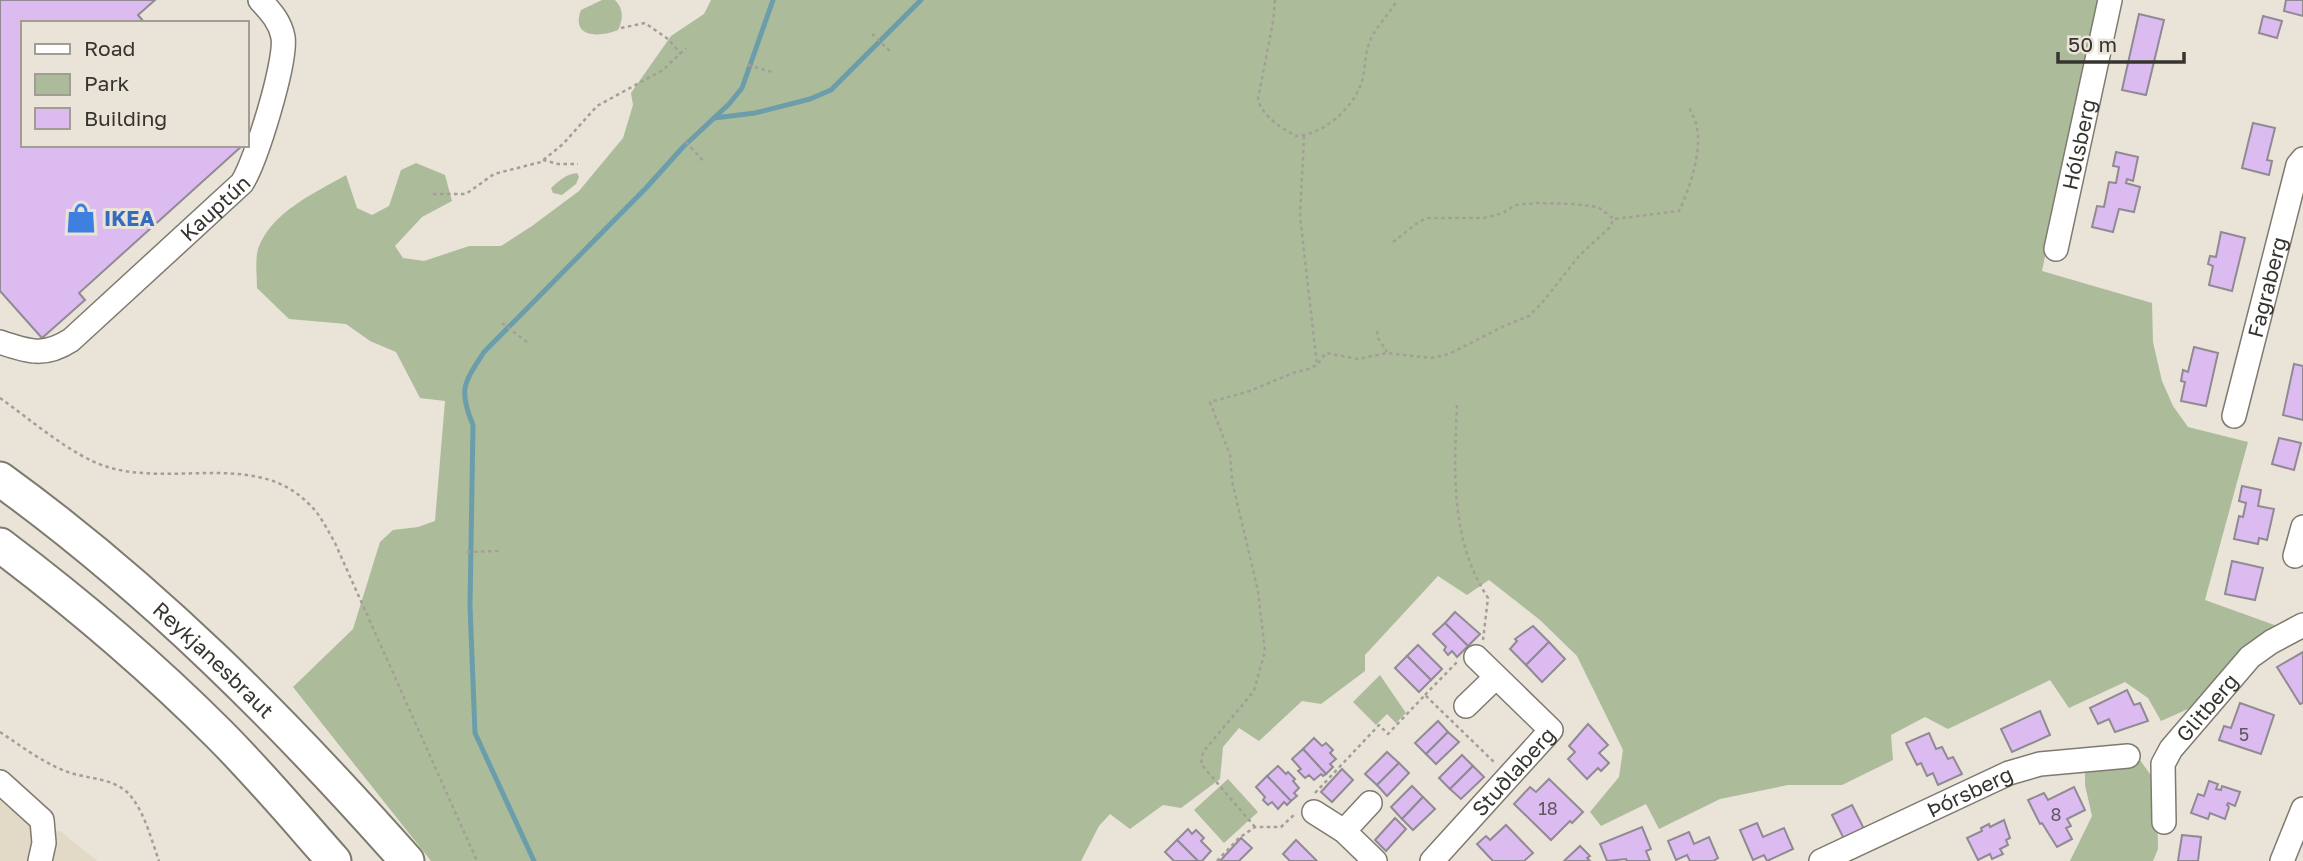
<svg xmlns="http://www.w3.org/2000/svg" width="2303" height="861" viewBox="0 0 2303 861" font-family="'Golos Text',sans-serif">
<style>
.built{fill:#e2d9c7}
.green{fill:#acbc9a}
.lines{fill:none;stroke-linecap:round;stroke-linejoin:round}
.stream{stroke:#6b9eaa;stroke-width:5}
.building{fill:#dcbcf0;stroke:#908a94;stroke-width:2}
.minor-casing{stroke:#7f7a70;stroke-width:26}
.highway-casing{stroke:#7f7a70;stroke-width:37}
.path{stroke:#a39f96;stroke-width:2.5;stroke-dasharray:3.5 3.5;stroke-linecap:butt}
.minor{stroke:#fff;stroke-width:23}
.highway{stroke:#fff;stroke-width:33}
.labels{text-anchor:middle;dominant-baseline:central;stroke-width:6;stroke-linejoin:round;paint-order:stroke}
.number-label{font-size:18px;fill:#60565f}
.street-label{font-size:21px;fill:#36342f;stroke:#e9e3d8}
.shop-label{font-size:21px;font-weight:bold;fill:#366cbe;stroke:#e9e3d8;text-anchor:start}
</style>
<rect width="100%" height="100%" fill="#e9e3d8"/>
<path class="built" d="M0 796 38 835 60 831 97 861H0Z"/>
<g class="green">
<path d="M602 0H615C624 9 623 20 618 30 601 37 570 39 581 10Z"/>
<path d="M711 0H2102L2087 51 2042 271 2152 303 2153 342 2162 381 2173 406 2188 427 2248 442 2205 600 2280 627 2197 705 2161 721 2148 698 2125 682 2069 708 2050 680 1948 729 1925 717 1891 735 1893 760 1842 785H1788L1720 799 1659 829 1646 804 1601 826 1590 812 1619 777 1623 750 1577 656 1540 620 1489 580 1467 595 1438 576 1365 655V671L1321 704 1302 701 1259 741 1239 728 1223 747 1220 779 1181 808 1163 805 1130 829 1110 814 1099 826 1081 861H431L293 687 353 629 380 542 393 530 418 527 435 521 445 401 420 398 396 352 370 341 346 324 289 319 257 288C257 276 255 260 258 249 271 212 315 193 346 175L357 208 372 215 389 206 401 170 416 163 445 175 452 201 422 217 395 246 403 258 424 261 469 246H501L532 226 579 191 623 138 633 105 631 93 671 36 704 14Z"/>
<path d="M577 173 579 177 576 184 562 195 553 193 551 188C559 181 566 174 577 173Z"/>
<path d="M1380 675 1406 713 1396 723 1387 714 1376 725 1353 702Z"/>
<path d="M2140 760 2157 784 2158 849 2153 861H2070L2092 816 2085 785V765Z"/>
<path d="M1228 779 1258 812 1224 843 1194 810Z"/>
</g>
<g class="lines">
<g class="stream">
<path d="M714 118 755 113 810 99 831 90 921 0"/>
<path d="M534 861 475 733 470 606 473 425C458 389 464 383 484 352L647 187 683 147 729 104 742 88 773 0"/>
</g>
</g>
<g class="building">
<path d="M0 0H155L138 15 145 23H23V145H243L79 293 85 300 42 338 0 291Z"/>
<path d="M2286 0H2303V16L2284 11Z"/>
<path d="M2139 14 2164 20 2146 95 2122 90Z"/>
<path d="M2263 16 2282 21 2277 38 2259 33Z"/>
<path d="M2253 123 2275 128 2267 160 2272 161 2269 175 2242 168Z"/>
<path d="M2116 152 2138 157 2133 181 2127 179 2126 183 2140 187 2134 212 2119 209 2113 232 2092 227 2097 206 2104 207 2109 182 2116 183 2119 167 2113 166Z"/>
<path d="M2221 232 2245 238 2232 291 2209 285 2213 266 2208 264 2210 256 2216 257Z"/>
<path d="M2194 347 2218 353 2206 406 2181 401 2185 382 2181 381 2183 370 2188 372Z"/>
<path d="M2294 364 2303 366V420L2283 415Z"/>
<path d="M2279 438 2301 443 2294 470 2272 464Z"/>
<path d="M2242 486 2261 490 2258 506 2274 509 2267 540 2259 538 2258 544 2234 539 2239 516 2243 517 2246 503 2239 501Z"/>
<path d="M2232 561 2263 568 2255 600 2225 594Z"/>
<path d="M1455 612 1480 634 1468 646 1445 623Z"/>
<path d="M1445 623 1468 646 1457 657 1452 651 1448 655 1444 650 1446 647 1433 634Z"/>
<path d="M1533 626 1549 642 1526 665 1510 649 1517 641 1515 639Z"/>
<path d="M1549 642 1565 659 1542 682 1526 665Z"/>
<path d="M1418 645 1442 669 1431 680 1407 656Z"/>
<path d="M2303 652V703L2300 704 2277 667Z"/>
<path d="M1407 656 1431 680 1419 692 1395 668Z"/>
<path d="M2127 690 2134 705 2140 703 2148 721 2115 732 2109 719 2098 724 2090 708Z"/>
<path d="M2240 703 2274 715 2261 754 2219 740 2224 726 2231 728Z"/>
<path d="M2040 711 2050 735 2012 752 2001 729Z"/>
<path d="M1438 721 1448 732 1426 754 1415 743Z"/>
<path d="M1588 724 1608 745 1599 753 1609 763 1601 771 1598 768 1587 779 1568 759 1575 752 1569 746Z"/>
<path d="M1448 732 1459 742 1436 764 1426 754Z"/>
<path d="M1929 733 1936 749 1942 747 1948 759 1953 757 1962 774 1938 785 1933 773 1927 776 1921 763 1917 765 1906 743Z"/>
<path d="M1314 738 1322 746 1326 743 1333 750 1330 753 1336 759 1330 764 1333 767 1326 774 1303 749Z"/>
<path d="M1303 749 1326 774 1323 776 1321 774 1314 780 1309 775 1305 778 1298 771 1301 769 1292 759Z"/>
<path d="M1387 752 1399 763 1377 785 1365 774Z"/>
<path d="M1462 755 1473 766 1450 789 1439 778Z"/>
<path d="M1399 763 1409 773 1387 796 1377 785Z"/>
<path d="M1278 766 1286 774 1288 772 1295 779 1293 781 1299 788 1294 793 1297 796 1291 801 1267 776Z"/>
<path d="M1473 766 1484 777 1461 799 1450 789Z"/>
<path d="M1342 769 1353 780 1332 802 1321 792Z"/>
<path d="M1267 776 1291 801 1287 805 1284 802 1278 809 1272 802 1268 805 1263 800 1265 797 1256 787Z"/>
<path d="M1549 779 1583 812 1572 823 1570 821 1551 840 1514 804 1530 787 1536 792Z"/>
<path d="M2209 781 2218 784 2216 789 2221 790 2222 786 2240 792 2235 806 2228 803 2227 805 2229 807 2225 819 2210 813 2208 819 2191 813 2198 794 2204 796Z"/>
<path d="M1412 786 1423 797 1402 819 1391 807Z"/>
<path d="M2074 787 2085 810 2067 819 2071 826 2066 828 2072 839 2057 847 2042 823 2040 824 2028 800 2044 793 2048 800Z"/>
<path d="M1423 797 1435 809 1413 830 1402 819Z"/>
<path d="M1852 805 1866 833 1846 843 1832 815Z"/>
<path d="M1395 818 1406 829 1386 851 1375 840Z"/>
<path d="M2004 820 2010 838 2006 840 2008 845 2000 849 2003 854 1992 859 1990 854 1978 860 1967 838 1982 831 1981 828 1989 824 1990 827Z"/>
<path d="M1757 823 1763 837 1784 828 1793 849 1767 861 1764 855 1753 860 1740 830Z"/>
<path d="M1506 825 1533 853 1524 861H1493L1477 844 1486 836 1490 840Z"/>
<path d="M1642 827 1651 849 1646 851 1650 861H1627L1626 859 1607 861 1600 844Z"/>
<path d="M1188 829 1192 834 1196 830 1204 838 1201 841 1211 851 1202 861H1198L1177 840Z"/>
<path d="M1689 832 1694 844 1709 837 1718 858 1713 861H1690L1687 855 1676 860 1668 841Z"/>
<path d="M2182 835 2201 837 2198 861H2178Z"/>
<path d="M1241 838 1252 848 1239 861H1220Z"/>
<path d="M1177 840 1198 861H1174L1165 852Z"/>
<path d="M1296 840 1317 861H1290L1283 854Z"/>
<path d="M1580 846 1590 856 1587 858 1590 861H1564Z"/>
</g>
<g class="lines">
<g class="minor-casing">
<g id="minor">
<path id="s1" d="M2056 249 2110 0"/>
<path id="s2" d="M0 342C29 352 45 357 71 340L242 183C256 161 287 61 283 37 280 21 270 11 260 0"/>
<path id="s3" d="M2234 416 2298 165 2303 159"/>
<path d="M2295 556 2303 527"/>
<path d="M1466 706 1496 677"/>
<path d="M0 782 42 820 44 843 40 861"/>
<path d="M1314 812 1344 831 1375 861"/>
<path id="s4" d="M2164 822 2163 764 2171 749 2250 657 2271 642 2303 625"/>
<path d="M1344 831 1370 803"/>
<path id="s5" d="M1432 861 1551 730 1476 657"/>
<path id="s6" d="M1821 861 2009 773 2040 764 2128 756"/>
<path d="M2282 861 2303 809"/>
</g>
</g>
<g class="highway-casing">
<g id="highway">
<path id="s7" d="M0 479C152 589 283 721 407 861"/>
<path d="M0 545C77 603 151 666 219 734 259 774 296 818 334 861"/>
</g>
</g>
<g class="path">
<path d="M1275 0 1273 22 1258 99C1262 116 1281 128 1296 136 1323 135 1352 109 1361 84 1366 70 1364 55 1370 41 1376 26 1389 15 1397 0"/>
<path d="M621 28 645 23 668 39 681 54"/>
<path d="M872 34 892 53"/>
<path d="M748 65 772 72"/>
<path d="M1304 136 1300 216 1317 365"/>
<path d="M686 142 705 163"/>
<path d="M543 160 558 164H578"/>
<path d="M433 194H466L494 174 541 162 563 144 597 106 663 70 686 48"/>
<path d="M1393 242 1420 221 1428 218H1484L1503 213 1515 205 1537 203 1573 204 1598 207 1614 219"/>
<path d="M502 323 527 342"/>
<path d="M1377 331 1378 338 1387 352"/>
<path d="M0 398C30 419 73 457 108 467 172 487 256 451 308 503 320 514 327 529 335 543L477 861"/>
<path d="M1457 405C1454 471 1450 540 1488 598L1483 640"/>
<path d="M467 552 499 551"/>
<path d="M1425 695 1457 662"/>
<path d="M0 732C21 746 42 762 65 771 85 779 110 777 127 792 144 809 151 839 159 861"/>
<path d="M1315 793 1379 725 1388 734 1425 695 1495 763"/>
<path d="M1255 827 1201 764 1203 752 1254 691 1265 651 1258 591 1232 481 1230 455 1210 402 1247 392 1293 373 1308 369 1317 365 1326 353 1358 359 1387 353 1431 358 1449 354 1504 326 1529 316 1541 304 1579 256 1609 228 1614 219 1679 211C1689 190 1702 152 1697 128 1696 121 1692 114 1689 107"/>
<path d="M1217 861 1239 838 1255 827H1281L1296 813"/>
</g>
<use href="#minor" class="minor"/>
<use href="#highway" class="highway"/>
</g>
<defs>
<g id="shop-bare" transform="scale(2.415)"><path d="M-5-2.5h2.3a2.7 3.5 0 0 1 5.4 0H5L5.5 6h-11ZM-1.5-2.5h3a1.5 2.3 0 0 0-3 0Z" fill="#3f7fe0" stroke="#e9e3d8" stroke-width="2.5" paint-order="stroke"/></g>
</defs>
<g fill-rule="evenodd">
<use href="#shop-bare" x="81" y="218"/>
</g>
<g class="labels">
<g class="number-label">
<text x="2244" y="734">5</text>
<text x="1548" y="808">18</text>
<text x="2056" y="814">8</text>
</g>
<g class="street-label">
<text stroke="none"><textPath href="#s1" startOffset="107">Hólsberg</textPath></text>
<text stroke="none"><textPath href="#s2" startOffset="270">Kauptún</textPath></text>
<text stroke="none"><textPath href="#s3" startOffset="133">Fagraberg</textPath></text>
<text stroke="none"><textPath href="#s7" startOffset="280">Reykjanesbraut</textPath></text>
<text stroke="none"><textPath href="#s4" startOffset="130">Glitberg</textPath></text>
<text stroke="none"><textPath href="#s5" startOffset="121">Stuðlaberg</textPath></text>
<text stroke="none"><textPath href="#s6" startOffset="164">Þórsberg</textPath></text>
</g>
<g class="shop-label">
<text x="104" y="218">IKEA</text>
</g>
</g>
<rect x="21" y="21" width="228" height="126" fill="#e9e3d8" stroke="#a19d94" stroke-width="2"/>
<rect x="35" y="44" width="35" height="10" fill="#ffffff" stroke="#a19d94" stroke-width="2"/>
<text x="84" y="56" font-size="21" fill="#36342f">Road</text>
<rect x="35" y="74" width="35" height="21" fill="#acbc9a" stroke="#a19d94" stroke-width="2"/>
<text x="84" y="91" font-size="21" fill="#36342f">Park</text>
<rect x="35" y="108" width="35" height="21" fill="#dcbcf0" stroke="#a19d94" stroke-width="2"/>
<text x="84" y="126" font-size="21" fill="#36342f">Building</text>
<path d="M2058 52v10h126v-10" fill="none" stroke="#36342f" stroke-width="3.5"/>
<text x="2068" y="52" font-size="21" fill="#36342f" stroke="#e9e3d8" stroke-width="5" paint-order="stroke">50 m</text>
</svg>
